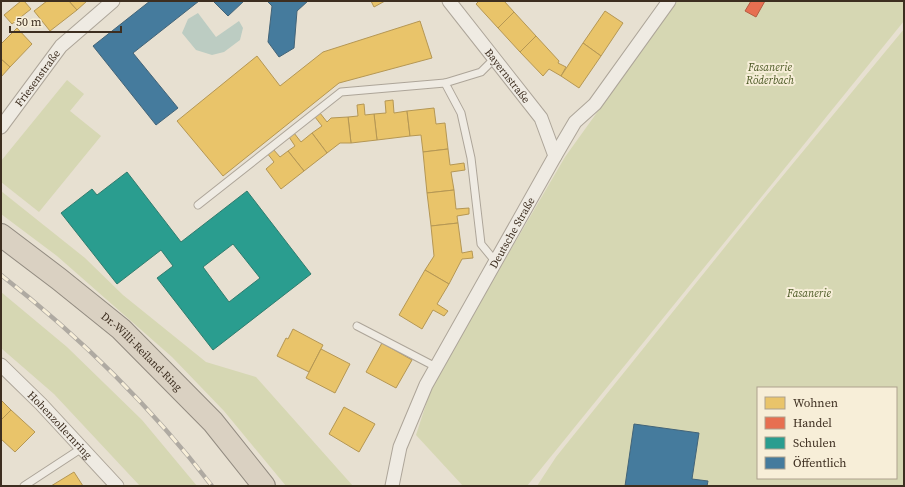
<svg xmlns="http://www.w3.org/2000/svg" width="905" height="487" viewBox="0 0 905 487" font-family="'Source Serif 4',serif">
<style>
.green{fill:#d6d7b3;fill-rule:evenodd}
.water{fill:#bcccc2}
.homes{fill:#e9c46a;stroke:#b59754}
.shops{fill:#e76f51;stroke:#b45c42}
.schools{fill:#2a9d8f;stroke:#307c6e;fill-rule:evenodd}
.public{fill:#457b9d;stroke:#436478}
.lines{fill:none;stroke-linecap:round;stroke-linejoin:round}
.lane-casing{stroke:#ada599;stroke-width:9}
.street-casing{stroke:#ada599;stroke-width:15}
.highway-casing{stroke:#928b80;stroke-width:24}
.lane{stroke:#efebe3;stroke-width:7}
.street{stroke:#efebe3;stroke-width:13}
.highway{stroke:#dad1c2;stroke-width:22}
.rail-casing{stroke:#afaaa2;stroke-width:4.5}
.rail{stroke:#f7eed8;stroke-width:3;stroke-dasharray:9;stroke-linecap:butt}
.labels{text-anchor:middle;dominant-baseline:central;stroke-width:4;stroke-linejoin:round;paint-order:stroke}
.park-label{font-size:11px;font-style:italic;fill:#4d5a26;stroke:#f7eed8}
.street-label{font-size:11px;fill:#3d2e20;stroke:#f7eed8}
</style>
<rect width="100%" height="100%" fill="#e7e0d1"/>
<g class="green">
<path d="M677 1H904V21L527 486H463L416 435 433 383 565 157Z"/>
<path d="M904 29V486H537L556 457 762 201ZM758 388H896V478H758Z"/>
<path d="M67 80 84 94 70 111 101 136 39 212 1 182V161Z"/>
<path d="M1 191 85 258 123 295 206 362 256 377 353 486H286L224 411 172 357 57 256 1 214Z"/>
<path d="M1 292 67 347 142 420 197 486H140L54 394 1 348Z"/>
</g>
<path class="water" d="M198 13 216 37 239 21 243 28 240 40 224 52 212 55 196 50 182 33 188 19Z"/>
<g class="homes">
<path d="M21 1H24L31 9 12 24 4 15Z"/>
<path d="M47 1H69L77 10 50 31 34 11Z"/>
<path d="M69 1H87L77 10Z"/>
<path d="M371 1H385L374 7Z"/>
<path d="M479 1H504L514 12 498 28 476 4Z"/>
<path d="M605 11 623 23 601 56 583 43Z"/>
<path d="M514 12 536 36 520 52 498 28Z"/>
<path d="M420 21 432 58 339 83 223 176 177 121 257 56 280 86 323 52Z"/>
<path d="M17 28 32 44 10 67 1 59V44Z"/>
<path d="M536 36 559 61 558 63 566 67 561 76 549 69 543 76 520 52Z"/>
<path d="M583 43 601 56 579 88 561 76Z"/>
<path d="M1 59 10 67 1 77Z"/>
<path d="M393 100 394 113 407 111 410 136 377 140 374 114 386 113 385 101Z"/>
<path d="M364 104 365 115 374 114 377 140 351 143 348 117 358 116 357 105Z"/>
<path d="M434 108 436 124 445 123 448 149 423 152 421 135 410 136 407 111Z"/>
<path d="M320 113 327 122 331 118 348 117 351 143H340L327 153 312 133 322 126 315 117Z"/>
<path d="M294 133 301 142 312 133 327 153 304 171 288 151 295 146 289 137Z"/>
<path d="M273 149 280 157 288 151 304 171 281 189 266 169 274 162 267 153Z"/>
<path d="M448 149 450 165 464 163 465 170 451 172 454 190 427 193 423 152Z"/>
<path d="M454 190 456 209 469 208V214L457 216 458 223 431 226 427 193Z"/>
<path d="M458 223 462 253 472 251 473 258 462 259 449 284 425 270 434 256 431 226Z"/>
<path d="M425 270 449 284 437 304 448 311 444 316 433 310 422 329 399 315Z"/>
<path d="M293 329 323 345 309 372 277 356 286 338 288 339Z"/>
<path d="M382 343 412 360 396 388 366 372Z"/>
<path d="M321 349 350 364 335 393 306 378Z"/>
<path d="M1 400 11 410 1 420Z"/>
<path d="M344 407 375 424 359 452 329 434Z"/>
<path d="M11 410 35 432 15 452 1 439V420Z"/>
<path d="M74 472 83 486H51Z"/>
</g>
<path class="shops" d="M751 1H765L756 17 745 11Z"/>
<path class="schools" d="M127 172 181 242 247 191 311 274 213 350 157 278 173 266 161 250 117 284 61 213 92 189 97 195ZM233 244 260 278 229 302 203 267Z"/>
<g class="public">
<path d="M150 1H199L133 53 178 108 156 125 93 46Z"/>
<path d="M213 1H244L228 16Z"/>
<path d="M267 1H308L297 11 294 48 279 57 268 42 272 6Z"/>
<path d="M634 424 699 433 692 479 708 481 707 486H625Z"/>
</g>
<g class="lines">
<g class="lane-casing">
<g id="lane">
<path d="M494 59 481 72 445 83 461 113 471 158 481 244 495 261"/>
<path d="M198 205 341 92 445 83"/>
<path d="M357 326 436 367"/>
<path d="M24 486 82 448"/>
</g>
</g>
<g class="street-casing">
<g id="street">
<path id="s1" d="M449 1 541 118 555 156"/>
<path id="s2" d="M1 127 61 46 113 1"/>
<path id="s3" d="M1 365 41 404 117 486"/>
<path id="s4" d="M392 486 400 447 426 385 555 156 575 122 595 104 669 1"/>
</g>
</g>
<g class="highway-casing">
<g id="highway">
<path id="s5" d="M1 235 59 279 121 329 213 422 264 486"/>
</g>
</g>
<use href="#lane" class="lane"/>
<use href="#street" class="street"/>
<use href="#highway" class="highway"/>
<g class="rail-casing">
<path id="rail" d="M1 275C79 336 152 408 212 486"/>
</g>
<use href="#rail" class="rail"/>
</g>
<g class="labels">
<g class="park-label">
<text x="770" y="67">Fasanerie<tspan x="770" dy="13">Röderbach</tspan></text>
<text x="809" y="293">Fasanerie</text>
</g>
<g class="street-label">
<text stroke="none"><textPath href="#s1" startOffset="95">Bayernstraße</textPath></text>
<text stroke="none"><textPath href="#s2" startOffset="61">Friesenstraße</textPath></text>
<text stroke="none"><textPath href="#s4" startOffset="282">Deutsche Straße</textPath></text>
<text stroke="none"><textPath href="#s5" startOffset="183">Dr.-Willi-Reiland-Ring</textPath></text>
<text stroke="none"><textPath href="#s3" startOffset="84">Hohenzollernring</textPath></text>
</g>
</g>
<rect width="905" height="487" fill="none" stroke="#3d2e20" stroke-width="4"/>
<rect x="757" y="387" width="140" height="92" fill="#f7eed8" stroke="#ada18e"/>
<rect x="765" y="397" width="20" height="12" fill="#e9c46a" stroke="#ada18e"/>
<text x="793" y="407" font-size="12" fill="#3d2e20">Wohnen</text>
<rect x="765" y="417" width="20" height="12" fill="#e76f51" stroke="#ada18e"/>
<text x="793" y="427" font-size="12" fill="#3d2e20">Handel</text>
<rect x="765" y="437" width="20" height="12" fill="#2a9d8f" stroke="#ada18e"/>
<text x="793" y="447" font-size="12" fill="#3d2e20">Schulen</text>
<rect x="765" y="457" width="20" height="12" fill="#457b9d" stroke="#ada18e"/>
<text x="793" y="467" font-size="12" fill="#3d2e20">Öffentlich</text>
<path d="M10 26v6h111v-6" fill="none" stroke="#3d2e20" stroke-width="2"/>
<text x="16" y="26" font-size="12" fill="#3d2e20" stroke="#f7eed8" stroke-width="3" paint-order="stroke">50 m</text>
</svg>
